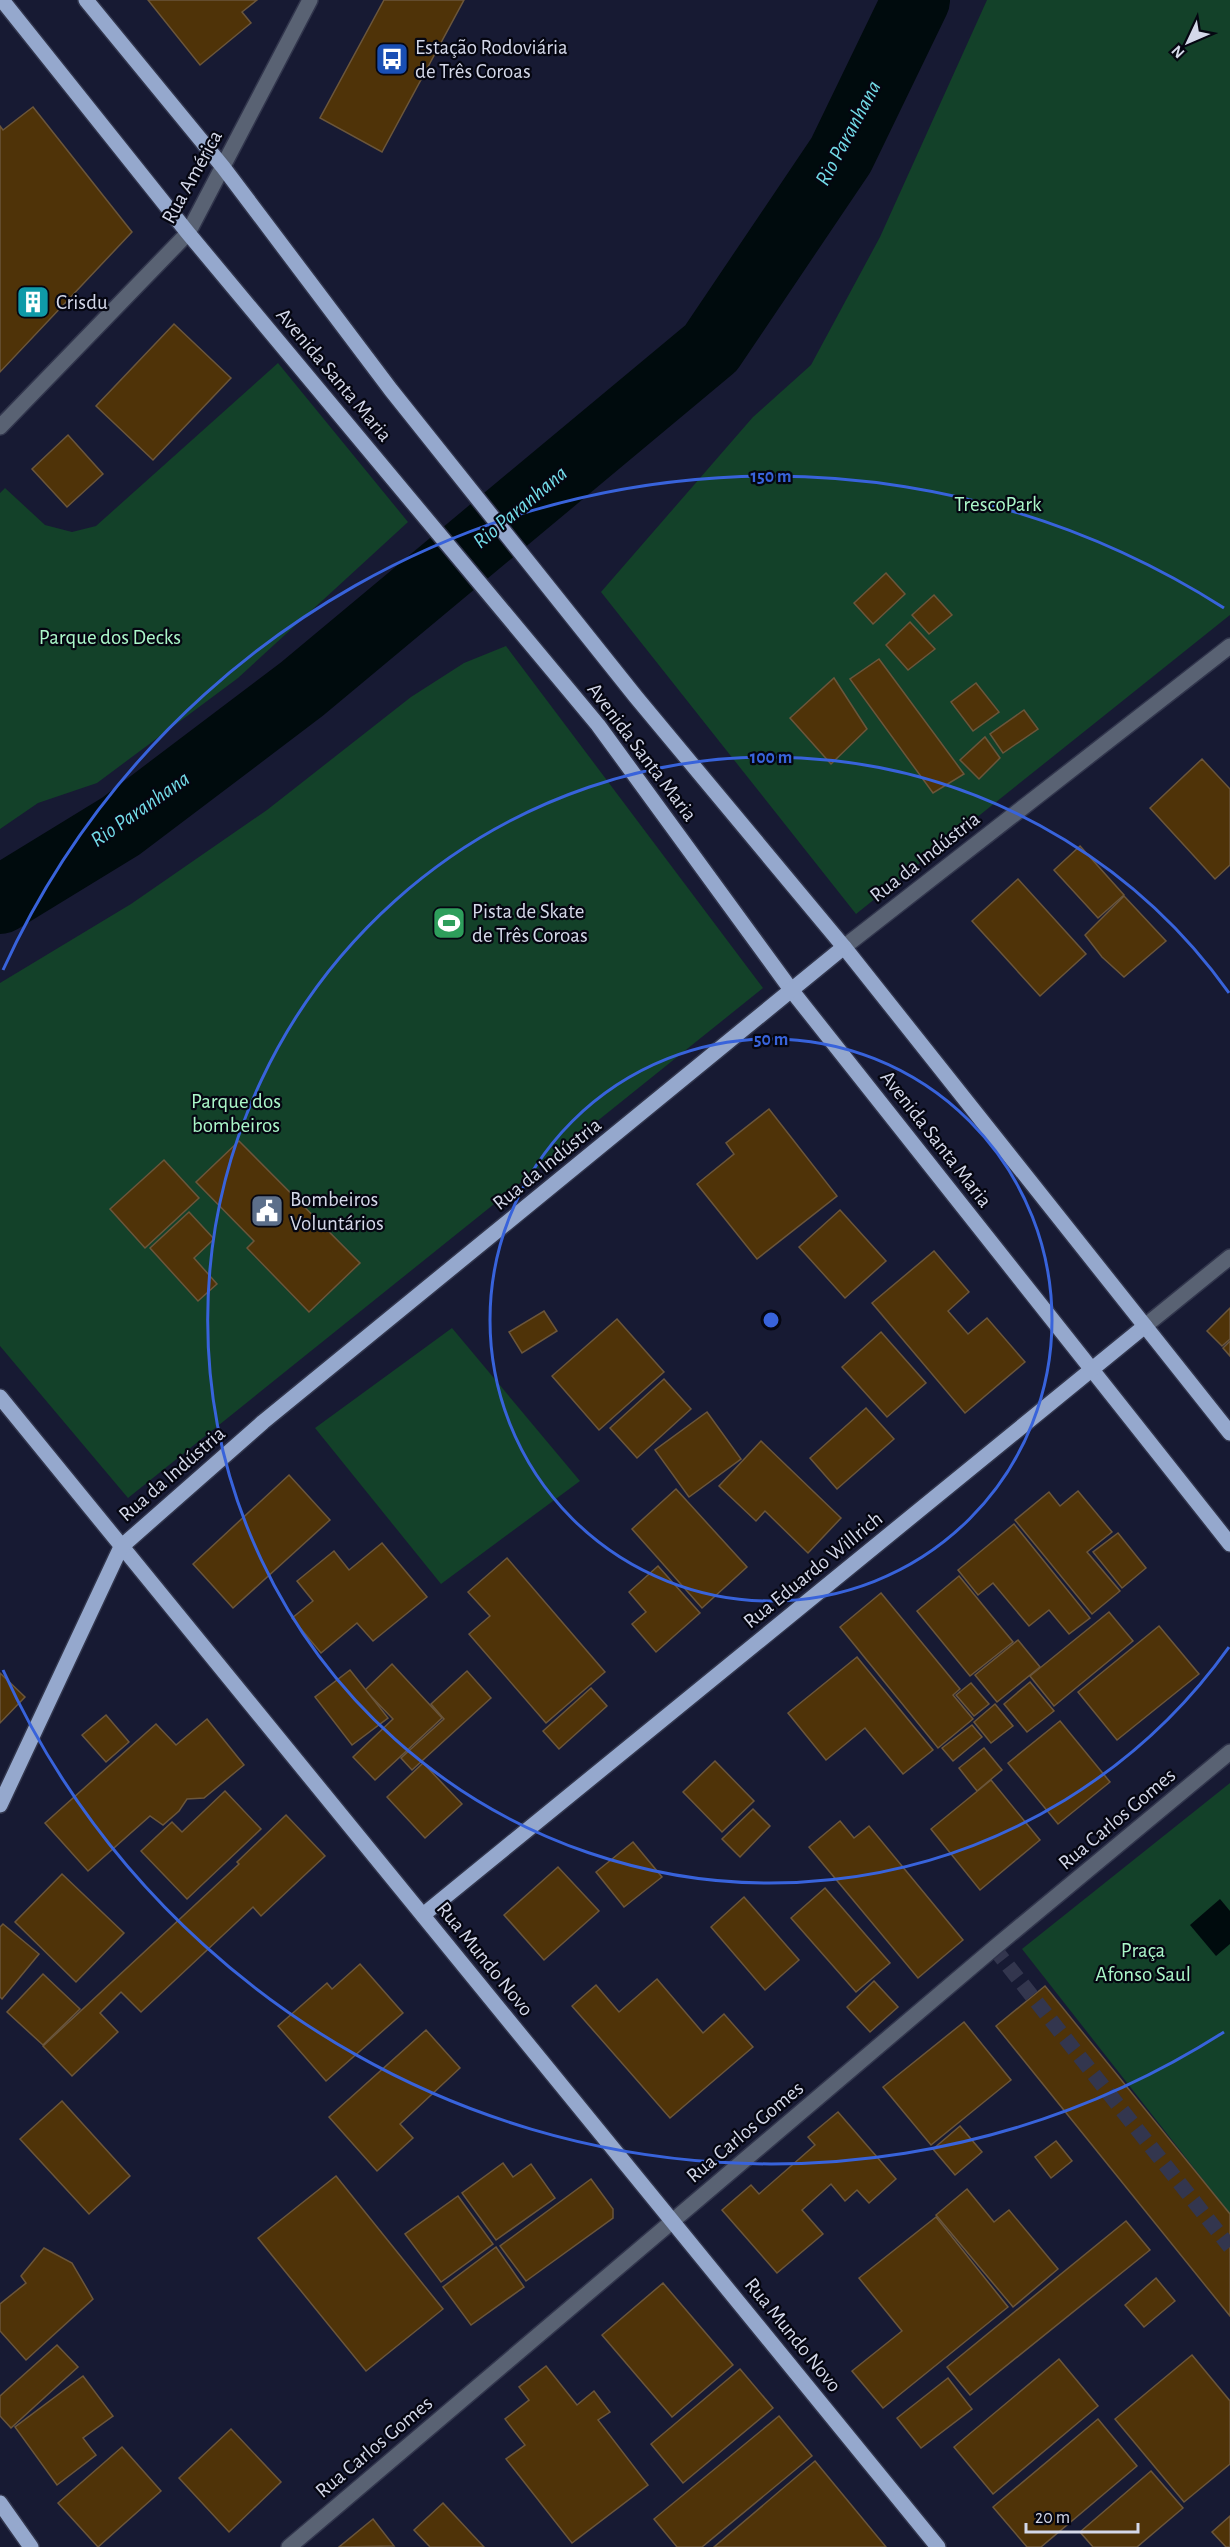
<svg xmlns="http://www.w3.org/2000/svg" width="1230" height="2547" viewBox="0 0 1230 2547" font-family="'Alegreya Sans',sans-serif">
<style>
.green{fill:#134129}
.water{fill:#000b0d}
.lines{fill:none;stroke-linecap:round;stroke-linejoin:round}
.river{stroke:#000b0d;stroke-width:68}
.building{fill:#4f3308;stroke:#6b563b;stroke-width:1.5}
.minor-tunnel{stroke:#33364e;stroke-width:15;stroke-dasharray:15 8;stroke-linecap:butt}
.minor-casing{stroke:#31354c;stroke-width:18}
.major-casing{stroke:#31354c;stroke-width:18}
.minor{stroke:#596273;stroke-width:15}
.major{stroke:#95a8cd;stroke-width:15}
.ring{fill:none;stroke:#3863db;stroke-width:3}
.labels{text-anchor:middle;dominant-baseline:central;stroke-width:4.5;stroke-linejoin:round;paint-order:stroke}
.poi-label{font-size:21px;fill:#d4d8e9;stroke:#050611;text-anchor:start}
.street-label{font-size:21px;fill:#d4d8e9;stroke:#050611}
.park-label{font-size:21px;fill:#abf7c9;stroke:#050611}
.water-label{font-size:22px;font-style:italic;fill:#73dce8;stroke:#050611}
.centre{fill:#3863db;stroke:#050611;stroke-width:3}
.ring-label{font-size:18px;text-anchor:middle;font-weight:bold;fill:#3863db;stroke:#050611;stroke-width:4.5;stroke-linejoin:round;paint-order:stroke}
</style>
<rect width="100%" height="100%" fill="#171a33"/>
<g class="green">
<path d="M987 0H1230V615L856 914 601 592 753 417 811 365 880 237Z"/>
<path d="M278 363 408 522 238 678 97 783 38 803 0 829V493L5 488 45 525 72 532 96 526Z"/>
<path d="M506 646 763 988 128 1498 0 1346V983L131 904 267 810 411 697 464 663Z"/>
<path d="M452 1328 580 1481 441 1584 315 1428Z"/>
<path d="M1230 1783V2214L1022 1949Z"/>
</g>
<path class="water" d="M1220 1899 1230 1911V1944L1216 1956 1190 1925Z"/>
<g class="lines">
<path class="river" d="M0 900 121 826 302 689 711 348 841 155 916 0"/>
</g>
<g class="building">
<path d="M148 0H257L242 12 251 23 200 65Z"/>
<path d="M384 0H464L382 152 320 118Z"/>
<path d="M33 107 132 232 0 372V126L3 130Z"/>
<path d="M174 324 231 378 153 460 96 406Z"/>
<path d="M68 435 103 474 67 507 32 469Z"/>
<path d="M886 573 905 594 873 624 854 603Z"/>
<path d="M934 595 952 615 929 634 912 615Z"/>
<path d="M910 622 935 649 908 670 886 645Z"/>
<path d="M879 659 964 774 933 793 850 679Z"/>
<path d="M834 678 867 729 831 764 790 718Z"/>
<path d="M976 683 999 712 973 731 951 702Z"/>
<path d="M1024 710 1038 729 1003 753 990 734Z"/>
<path d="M985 737 1000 758 979 779 960 760Z"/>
<path d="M1202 759 1230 789V865L1215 879 1150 808Z"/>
<path d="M1080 846 1124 895 1098 918 1054 870Z"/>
<path d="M1018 879 1086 954 1040 996 972 921Z"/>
<path d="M1124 896 1166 941 1124 977 1102 957 1085 935Z"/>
<path d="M769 1109 837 1196 757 1259 697 1184 734 1154 726 1143Z"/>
<path d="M239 1141 360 1263 309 1312 247 1248 254 1241 196 1182Z"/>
<path d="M164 1160 199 1198 145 1248 110 1209Z"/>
<path d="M840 1210 886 1261 845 1298 799 1247Z"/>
<path d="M189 1212 214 1239 194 1258 217 1284 198 1301 150 1248Z"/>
<path d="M934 1251 969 1292 948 1311 968 1334 987 1318 1025 1362 965 1413 872 1303Z"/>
<path d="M1230 1308V1339L1222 1346 1207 1331Z"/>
<path d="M544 1311 557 1331 522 1353 509 1332Z"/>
<path d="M617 1319 664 1372 599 1430 552 1376Z"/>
<path d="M881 1332 926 1383 887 1417 842 1367Z"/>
<path d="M1230 1341V1356L1223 1348Z"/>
<path d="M664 1379 691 1409 637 1458 610 1428Z"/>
<path d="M866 1408 894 1439 837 1489 810 1458Z"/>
<path d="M707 1412 741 1459 689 1497 655 1450Z"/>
<path d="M761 1441 841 1518 808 1553 765 1511 756 1521 719 1486Z"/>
<path d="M289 1475 330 1520 233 1608 193 1564Z"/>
<path d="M676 1489 747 1567 702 1608 632 1529Z"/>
<path d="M1078 1491 1112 1532 1087 1552 1120 1591 1092 1614 1015 1520 1049 1492 1060 1506Z"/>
<path d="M1014 1524 1090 1618 1069 1634 1049 1610 1029 1626 993 1583 978 1595 958 1570Z"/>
<path d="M1118 1533 1146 1568 1122 1588 1093 1552Z"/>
<path d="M382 1543 427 1597 373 1641 357 1623 321 1653 292 1618 313 1601 297 1581 334 1551 349 1570Z"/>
<path d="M507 1558 605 1672 546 1723 469 1634 490 1616 468 1592Z"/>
<path d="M658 1566 700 1613 656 1652 632 1624 646 1612 629 1592Z"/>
<path d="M959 1576 1013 1642 970 1676 917 1611Z"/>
<path d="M881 1593 960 1689 953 1695 973 1719 938 1748 840 1627Z"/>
<path d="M1109 1612 1133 1641 1054 1706 1030 1676Z"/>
<path d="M1159 1626 1199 1674 1117 1740 1078 1692Z"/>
<path d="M1018 1640 1040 1667 997 1702 975 1675Z"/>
<path d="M857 1657 933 1750 903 1774 865 1728 826 1760 788 1713Z"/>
<path d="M392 1664 442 1718 375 1780 353 1757 393 1719 365 1690Z"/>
<path d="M350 1670 388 1718 352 1745 315 1697Z"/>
<path d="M467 1671 491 1698 412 1770 401 1758 444 1719 431 1704Z"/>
<path d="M0 1673 25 1697 0 1723Z"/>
<path d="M1030 1682 1054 1711 1027 1732 1004 1704Z"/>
<path d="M971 1683 989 1704 974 1716 956 1695Z"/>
<path d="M591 1688 607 1706 559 1749 543 1731Z"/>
<path d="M995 1704 1013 1726 991 1743 974 1722Z"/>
<path d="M106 1715 129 1742 106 1762 82 1735Z"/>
<path d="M207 1719 244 1765 204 1798 187 1799 179 1811 163 1825 150 1816 88 1871 45 1823 156 1724 176 1745Z"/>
<path d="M1060 1721 1110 1782 1058 1824 1008 1763Z"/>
<path d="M972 1725 982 1737 953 1761 942 1748Z"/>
<path d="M984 1748 1002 1770 977 1791 959 1768Z"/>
<path d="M715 1761 754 1801 722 1832 683 1792Z"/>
<path d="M423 1763 462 1804 425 1838 387 1797Z"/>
<path d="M991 1780 1040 1840 980 1890 931 1829Z"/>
<path d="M225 1791 261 1829 187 1899 141 1851 172 1822 182 1832Z"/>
<path d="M753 1809 770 1826 740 1857 722 1839Z"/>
<path d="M286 1815 325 1856 261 1916 253 1907 141 2012 121 1992 100 2013 118 2032 72 2076 43 2046 239 1864 237 1862Z"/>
<path d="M840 1821 854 1838 869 1826 963 1940 918 1978 809 1847Z"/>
<path d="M633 1842 662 1877 624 1907 596 1872Z"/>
<path d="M558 1867 599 1911 544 1960 504 1915Z"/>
<path d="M62 1874 124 1933 76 1982 15 1922Z"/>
<path d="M825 1888 890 1963 856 1992 791 1918Z"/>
<path d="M744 1897 799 1960 765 1990 711 1927Z"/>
<path d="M3 1924 39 1954 2 1999 0 1997V1927Z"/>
<path d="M360 1964 403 2013 326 2081 278 2026 327 1983 332 1989Z"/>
<path d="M43 1974 80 2009 43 2045 7 2012Z"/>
<path d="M657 1979 703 2033 724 2014 753 2047 670 2118 572 2006 596 1985 619 2012Z"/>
<path d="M874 1981 898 2007 870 2032 847 2007Z"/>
<path d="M1045 1986 1230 2214V2316L996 2026Z"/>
<path d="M964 2022 1011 2080 931 2145 883 2087Z"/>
<path d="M426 2030 460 2068 400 2124 413 2138 377 2171 329 2117Z"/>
<path d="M62 2101 130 2176 89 2214 20 2139Z"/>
<path d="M838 2112 896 2179 869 2203 857 2190 845 2201 831 2184 802 2210 823 2234 777 2273 722 2210 751 2185 759 2194 815 2145 808 2137Z"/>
<path d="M960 2126 982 2152 955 2175 933 2149Z"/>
<path d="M1056 2141 1072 2161 1051 2178 1035 2157Z"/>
<path d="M503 2163 513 2177 531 2164 555 2198 496 2240 462 2193Z"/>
<path d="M336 2176 443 2309 366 2371 258 2238Z"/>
<path d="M591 2179 613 2209V2218L526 2281 500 2246Z"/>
<path d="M967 2189 994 2222 1009 2210 1058 2269 1013 2307 936 2215Z"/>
<path d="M458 2196 493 2244 441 2282 405 2234Z"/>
<path d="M936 2217 1008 2307 883 2408 852 2371 902 2331 859 2278Z"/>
<path d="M1126 2221 1150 2250 970 2395 947 2367Z"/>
<path d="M496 2247 524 2287 471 2325 443 2287Z"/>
<path d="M44 2248 72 2263 93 2299 26 2360 0 2331V2304L26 2283 21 2276Z"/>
<path d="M1156 2278 1175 2301 1144 2327 1125 2305Z"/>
<path d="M663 2283 733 2365 672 2417 602 2335Z"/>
<path d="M57 2345 78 2367 11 2428 0 2416V2396Z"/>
<path d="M1192 2355 1230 2401V2464L1184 2502 1115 2419Z"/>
<path d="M1059 2359 1098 2406 993 2494 954 2447Z"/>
<path d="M546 2366 577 2405 594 2391 610 2412 598 2420 648 2485 572 2543 506 2459 525 2445 505 2419 529 2400 519 2387Z"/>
<path d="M740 2369 773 2408 683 2483 651 2444Z"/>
<path d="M83 2376 113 2416 83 2438 96 2455 57 2485 15 2427Z"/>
<path d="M948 2378 972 2409 921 2448 897 2418Z"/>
<path d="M779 2416 812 2456 702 2547H677L654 2519Z"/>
<path d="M1098 2419 1137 2466 1041 2547H1027L993 2507Z"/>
<path d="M231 2429 281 2482 229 2532 179 2478Z"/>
<path d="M122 2447 161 2491 98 2547 58 2503Z"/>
<path d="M815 2461 886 2547H714Z"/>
<path d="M1151 2471 1183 2508 1137 2547H1093L1080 2532Z"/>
<path d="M443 2503 484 2547H430L414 2530Z"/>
<path d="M1230 2516V2547H1226L1212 2532Z"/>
<path d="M373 2519 394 2546 339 2547Z"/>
</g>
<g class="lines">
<path class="minor-tunnel" d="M994 1948 1230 2247"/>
<g class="minor-casing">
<g id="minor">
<path d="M0 427 188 233 310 0"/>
<path d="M844 947 1230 646"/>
<path d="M1145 1326 1230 1257"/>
<path d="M289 2547 994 1948 1230 1752"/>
</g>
</g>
<g class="major-casing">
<g id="major">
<path d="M2 0 188 233 598 725 792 991 1230 1544"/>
<path d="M86 0 223 167 391 390 636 697 844 947 1230 1433"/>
<path d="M0 1397 938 2547"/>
<path d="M0 1805 121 1547 263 1422 844 947"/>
<path d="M423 1915 1145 1326"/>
<path d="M0 2503 31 2547"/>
</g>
</g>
<use href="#minor" class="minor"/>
<use href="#major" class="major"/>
</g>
<g class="ring">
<circle cx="771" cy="1320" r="281"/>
<path d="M1229 1647A563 563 0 1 1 1229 993"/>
<path d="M1224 2032A844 844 0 0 1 3 1670M3 970A844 844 0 0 1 1224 608"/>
</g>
<defs>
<g id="bus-square" transform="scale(1.725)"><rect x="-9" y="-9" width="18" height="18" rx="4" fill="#1a4fb4" stroke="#050611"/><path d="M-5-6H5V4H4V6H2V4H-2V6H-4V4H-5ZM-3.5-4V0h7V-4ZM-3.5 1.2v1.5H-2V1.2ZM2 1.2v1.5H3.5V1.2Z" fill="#fff"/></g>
<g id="building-square" transform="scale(1.725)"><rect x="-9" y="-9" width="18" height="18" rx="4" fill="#0f9aa8" stroke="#050611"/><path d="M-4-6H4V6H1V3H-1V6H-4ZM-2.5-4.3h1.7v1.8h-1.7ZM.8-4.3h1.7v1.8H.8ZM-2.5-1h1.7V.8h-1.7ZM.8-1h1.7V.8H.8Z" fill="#fff"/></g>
<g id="stadium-square" transform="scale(1.725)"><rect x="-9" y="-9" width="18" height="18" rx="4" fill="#2e9e5b" stroke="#050611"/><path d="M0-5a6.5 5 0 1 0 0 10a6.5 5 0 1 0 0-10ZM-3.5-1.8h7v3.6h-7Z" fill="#fff"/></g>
<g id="civic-square" transform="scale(1.725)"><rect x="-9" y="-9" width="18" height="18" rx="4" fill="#5c6f8a" stroke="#050611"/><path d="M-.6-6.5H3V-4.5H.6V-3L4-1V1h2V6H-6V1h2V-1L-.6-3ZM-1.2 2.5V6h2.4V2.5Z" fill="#fff"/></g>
</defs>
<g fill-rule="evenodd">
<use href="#bus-square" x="392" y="59"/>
<use href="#building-square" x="33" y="302"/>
<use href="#stadium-square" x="449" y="923"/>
<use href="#civic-square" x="267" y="1211"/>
</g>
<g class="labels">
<g class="poi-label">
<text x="415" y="47">Estação Rodoviária<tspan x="415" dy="24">de Três Coroas</tspan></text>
<text x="56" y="302">Crisdu</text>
<text x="472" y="911">Pista de Skate<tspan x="472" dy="24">de Três Coroas</tspan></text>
<text x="290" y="1199">Bombeiros<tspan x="290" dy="24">Voluntários</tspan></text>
</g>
<g class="street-label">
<text transform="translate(192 177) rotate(-61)">Rua América</text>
<text transform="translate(334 375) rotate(50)">Avenida Santa Maria</text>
<text transform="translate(642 752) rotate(53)">Avenida Santa Maria</text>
<text transform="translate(925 857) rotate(-38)">Rua da Indústria</text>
<text transform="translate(936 1139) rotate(52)">Avenida Santa Maria</text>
<text transform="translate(547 1164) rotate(-39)">Rua da Indústria</text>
<text transform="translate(172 1474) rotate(-41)">Rua da Indústria</text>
<text transform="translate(813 1570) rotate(-39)">Rua Eduardo Willrich</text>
<text transform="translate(1117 1819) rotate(-40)">Rua Carlos Gomes</text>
<text transform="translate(485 1959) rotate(51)">Rua Mundo Novo</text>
<text transform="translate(745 2132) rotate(-40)">Rua Carlos Gomes</text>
<text transform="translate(793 2335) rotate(51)">Rua Mundo Novo</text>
<text transform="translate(374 2447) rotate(-40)">Rua Carlos Gomes</text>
</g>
<g class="park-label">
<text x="998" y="504">TrescoPark</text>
<text x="110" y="637">Parque dos Decks</text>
<text x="236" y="1101">Parque dos<tspan x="236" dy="24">bombeiros</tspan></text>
<text x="1143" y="1950">Praça<tspan x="1143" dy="24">Afonso Saul</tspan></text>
</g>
<g class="water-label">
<text transform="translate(848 133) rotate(-62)">Rio Paranhana</text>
<text transform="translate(520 507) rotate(-40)">Rio Paranhana</text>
<text transform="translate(140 809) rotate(-35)">Rio Paranhana</text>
</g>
</g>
<circle cx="771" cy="1320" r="9" class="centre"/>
<g class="ring-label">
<text x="771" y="482">150 m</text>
<text x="771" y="763">100 m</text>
<text x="771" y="1045">50 m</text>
</g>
<g transform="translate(1188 42) rotate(226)" stroke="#050611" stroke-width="4.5" paint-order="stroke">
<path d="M0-4.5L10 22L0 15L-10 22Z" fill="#d4d8e9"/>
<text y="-9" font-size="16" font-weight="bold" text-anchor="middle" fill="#d4d8e9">N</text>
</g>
<path d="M1026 2523v9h112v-9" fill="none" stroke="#d4d8e9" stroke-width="3"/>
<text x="1035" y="2523" font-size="18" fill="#d4d8e9" stroke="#050611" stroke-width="4.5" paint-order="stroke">20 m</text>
</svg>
